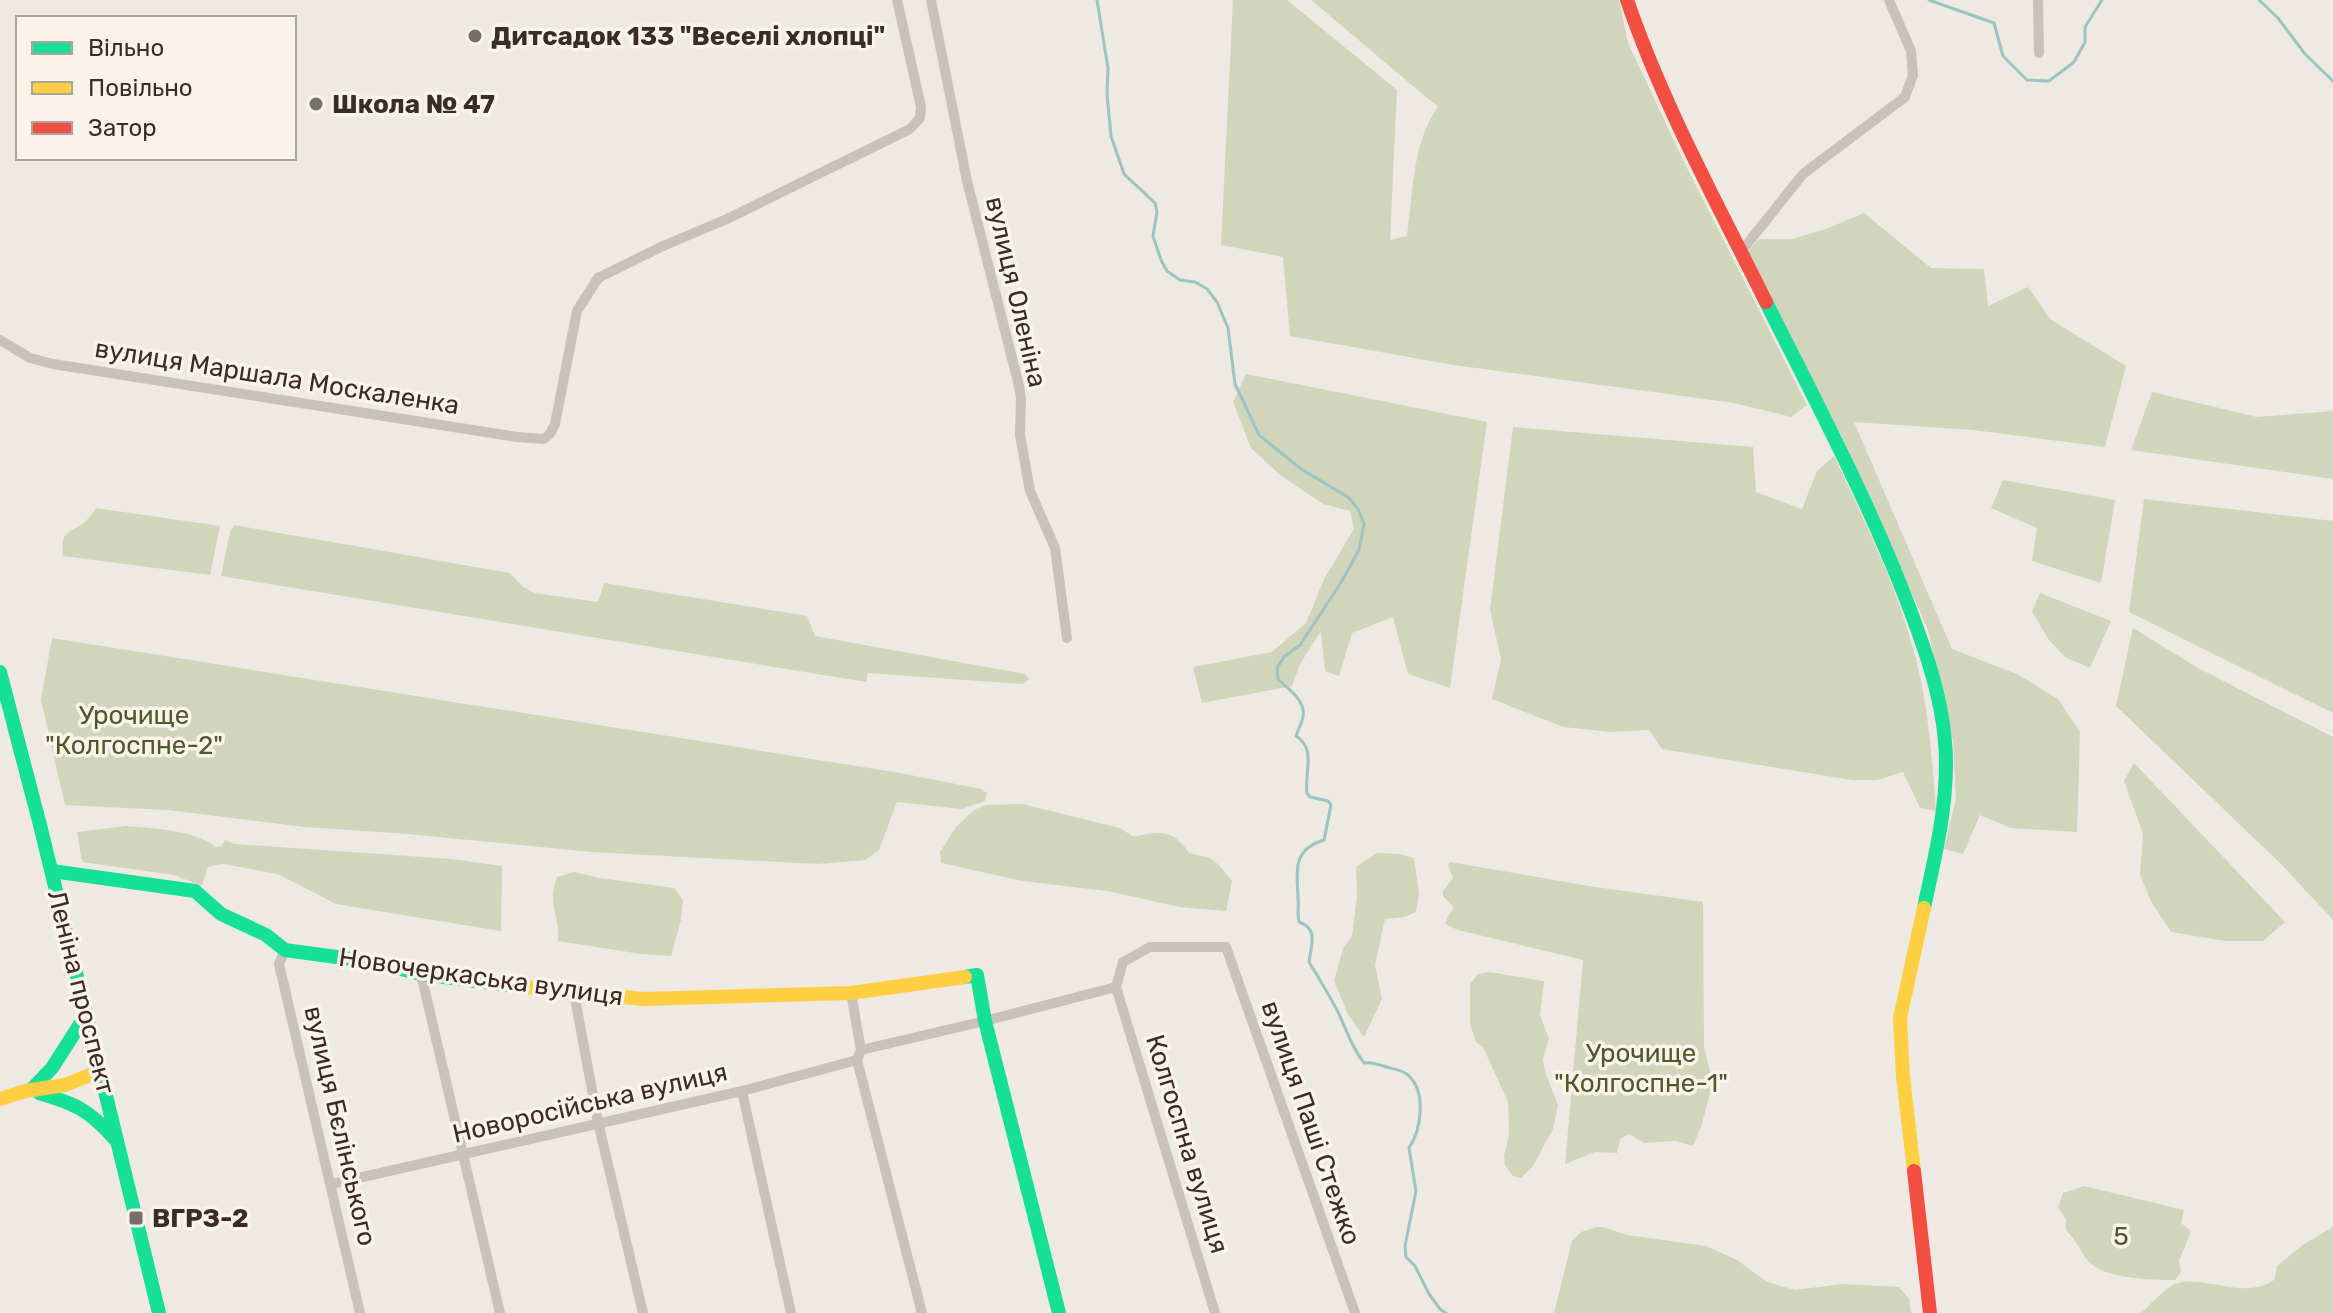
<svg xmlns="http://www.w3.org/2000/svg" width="2333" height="1313" viewBox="0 0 2333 1313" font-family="Rubik,sans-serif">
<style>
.green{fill:#d1d5bc}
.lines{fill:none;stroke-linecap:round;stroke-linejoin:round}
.stream{stroke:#9cc4c2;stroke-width:3}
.street{stroke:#c9c1bb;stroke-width:10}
.fast{stroke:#16e098;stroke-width:14}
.slow{stroke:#ffcf43;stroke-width:14}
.jam{stroke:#f24e42;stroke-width:14}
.poi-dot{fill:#796f6a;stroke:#fbf3ea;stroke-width:3}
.labels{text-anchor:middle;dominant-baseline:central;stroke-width:7;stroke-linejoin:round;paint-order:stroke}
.poi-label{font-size:26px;font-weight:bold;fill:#3a2d29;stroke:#fbf3ea;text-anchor:start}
.street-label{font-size:26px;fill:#3a2d29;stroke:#fbf3ea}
.park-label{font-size:26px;fill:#4b5b2a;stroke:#fbf3ea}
</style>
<rect width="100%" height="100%" fill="#efe9e3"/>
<g class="green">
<path d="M1233 0H1287L1397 90 1390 240 1407 236C1413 195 1412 142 1438 107L1311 0H1619L1628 43 1685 164 1807 405 1791 417 1734 403 1454 365 1290 336 1283 257 1221 245Z"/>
<path d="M1864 213 1931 268 1984 269 1988 306 2028 287 2050 319 2126 366 2105 447 1973 430 1854 422 1952 649 2017 674 2058 699 2080 732 2077 832 2011 828 1980 815 1963 854 1944 849 1956 799 1953 741 1928 630 1842 437 1747 253 1759 239H1792L1826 229Z"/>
<path d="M1246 374 1487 422 1450 688 1408 674 1393 617 1352 633 1339 676 1325 671 1321 631 1300 664 1292 686 1202 703 1193 667 1272 652 1306 623 1324 579 1354 529 1350 511 1323 504 1280 475 1251 448 1233 402Z"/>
<path d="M2152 392 2257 417 2333 411V479L2131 450Z"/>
<path d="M1513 427 1753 447 1756 492 1802 509 1817 471 1834 456C1863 518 1895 582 1913 648 1928 701 1932 756 1936 811L1920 808 1903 772 1877 780H1852L1662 749 1649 730 1611 732 1563 727 1492 699 1501 659 1490 610Z"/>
<path d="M2003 480 2115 500 2101 583 2032 561 2037 528 1991 508Z"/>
<path d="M2144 499 2333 521V713L2129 612Z"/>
<path d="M96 508 220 526 210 575 63 556C61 532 65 535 82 524 88 520 92 514 96 508Z"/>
<path d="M234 525 510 573 523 587 535 593 598 602 604 583 807 616 815 636 1025 674 1029 679 1023 684 868 673 866 682 221 576 230 532Z"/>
<path d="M2040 593 2111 621 2090 668 2065 657 2049 640 2032 612Z"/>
<path d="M2133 628 2198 668 2333 737V920L2282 865 2116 706Z"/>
<path d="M52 638 900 773 981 789 987 793 985 801 961 809 897 802 879 850 865 860 818 864 591 852 408 834 305 827 168 810 65 805 41 700Z"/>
<path d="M2134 763 2285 922 2263 941H2226L2171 932 2151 901 2140 875 2143 834 2124 781Z"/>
<path d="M1022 804 1120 828 1134 837C1160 831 1173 829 1189 853L1210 858 1219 865 1232 881 1226 911 1180 907 1107 891 1023 881 941 863 940 852 956 827 974 810 985 805Z"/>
<path d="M126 826C152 828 195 830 216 847L222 846 225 840 235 844 452 859 502 866 501 931 336 904 278 874 223 864 208 867 202 886 174 875 82 862 77 832Z"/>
<path d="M1377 853 1400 854 1414 858 1419 894 1416 912 1404 917 1385 919 1375 965 1382 999 1364 1037 1348 1014 1334 981 1343 948 1352 936 1357 897 1356 867Z"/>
<path d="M1450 862 1589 886 1703 902 1704 1046 1713 1083 1701 1127 1693 1146 1676 1141 1644 1143 1629 1134 1620 1139 1617 1153 1595 1152 1565 1164 1583 960 1458 930 1445 924 1448 916 1454 908 1443 896V891L1453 878 1448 865Z"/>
<path d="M574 872 599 878 675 888 683 901 681 920 671 956 641 954 558 941C560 915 547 904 557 877Z"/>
<path d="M1490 972 1544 981 1540 1015 1549 1039 1543 1059 1545 1072 1558 1105 1553 1129 1533 1166 1521 1178 1513 1176 1505 1165 1504 1156 1509 1135 1508 1102 1483 1047 1476 1042 1470 1024V984L1478 974Z"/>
<path d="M2084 1186 2184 1210 2181 1223 2191 1231 2179 1261 2181 1272 2175 1280C2153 1280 2103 1279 2088 1261 2080 1251 2076 1240 2066 1230V1219L2058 1208 2063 1193Z"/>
<path d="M1596 1227H1603L1627 1235 1706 1246 1737 1260 1767 1282 1795 1290 1843 1284 1899 1287 1909 1299 1911 1313H1554L1572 1241 1581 1232Z"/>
<path d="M2333 1227V1313H2141C2151 1304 2163 1290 2175 1284 2200 1273 2247 1302 2275 1279L2277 1266 2304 1244Z"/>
</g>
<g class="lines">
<g class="stream">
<path d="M1097 0 1108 68 1107 94 1111 136 1124 174 1155 203 1157 212 1153 236 1161 260 1167 271 1180 280 1195 282 1207 289 1217 302 1228 328 1235 384 1259 435 1301 469 1348 497 1358 509 1364 524 1359 550 1342 581 1300 645 1284 657 1277 668 1278 679C1288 689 1306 700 1303 717 1302 723 1298 729 1296 736 1317 749 1304 773 1307 793L1310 797 1328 801 1331 805 1324 840C1292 850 1297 870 1298 897 1299 906 1297 914 1299 922 1319 929 1311 945 1309 962 1319 978 1329 995 1338 1012 1347 1031 1351 1046 1364 1063 1372 1062 1376 1064 1383 1066 1391 1069 1401 1069 1408 1075 1427 1092 1421 1130 1409 1148L1416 1191 1405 1246 1406 1257 1415 1266 1429 1294 1440 1309 1446 1313"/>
<path d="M1929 0 1994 23 2003 56 2027 80 2049 81 2074 62 2085 42V27L2102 0"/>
<path d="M2259 0 2278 18 2305 54 2333 81"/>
</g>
<g class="street">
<path d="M931 0 967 181 1019 386 1021 398 1020 435 1030 491 1055 548 1067 638"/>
<path d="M2038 0 2039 53"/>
<path d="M1740 253 1803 174 1905 97 1913 75 1911 51 1889 0"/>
<path d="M0 340 30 358 53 364 517 437 544 439 550 434 555 424 577 311 598 278 663 246 727 219 910 129 920 118 921 107 897 0"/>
<path d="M285 950 279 964 360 1313"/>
<path d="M421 974 500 1313"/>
<path d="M1116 987 1215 1313"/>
<path d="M574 993 598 1122 643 1313"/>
<path d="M851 993 861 1050 857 1060 922 1313"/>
<path d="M861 1050 985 1021 1116 987 1123 962 1150 947H1226L1355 1313"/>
<path d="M742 1091 791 1313"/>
<path d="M332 1184 742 1091 857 1060"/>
</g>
<g class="fast">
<path d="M1766 302C1814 398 1865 494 1904 594 1925 648 1946 705 1946 764 1946 814 1934 860 1924 908"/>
<path d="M0 672 40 825 159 1313"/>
<path d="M52 871 195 891 221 914 266 935 285 950 373 962 421 974 515 986"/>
<path d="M965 977 977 975 985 1021 1059 1313"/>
<path d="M31 1090 52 1068 86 1015"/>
<path d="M39 1093C76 1104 89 1110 115 1139"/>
</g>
<g class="slow">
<path d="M515 986 644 999 851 993 965 977"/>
<path d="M0 1099 25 1091 65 1085 100 1071"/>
<path d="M1914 1171 1903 1077 1900 1018 1924 908"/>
</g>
<g class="jam">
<path d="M1627 0C1663 105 1717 203 1766 302"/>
<path d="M1914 1171 1930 1313"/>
</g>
</g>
<g class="poi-dot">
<circle cx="475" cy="36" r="8"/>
<circle cx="316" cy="104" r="8"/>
<rect x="128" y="1210" width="16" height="16" rx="4"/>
</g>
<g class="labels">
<g class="poi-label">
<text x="491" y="36">Дитсадок 133 "Веселі хлопці"</text>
<text x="332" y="104">Школа № 47</text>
<text x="152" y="1218">ВГРЗ-2</text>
</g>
<g class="street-label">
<text transform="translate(1016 292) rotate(77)">вулиця Оленіна</text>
<text transform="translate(277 377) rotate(9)">вулиця Маршала Москаленка</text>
<text transform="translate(481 977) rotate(8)">Новочеркаська вулиця</text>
<text transform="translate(81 992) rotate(76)">Леніна проспект</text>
<text transform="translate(590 1103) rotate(-13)">Новоросійська вулиця</text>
<text transform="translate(1311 1123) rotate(71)">вулиця Паші Стежко</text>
<text transform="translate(340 1126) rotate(77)">вулиця Бєлінського</text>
<text transform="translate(1187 1144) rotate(73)">Колгоспна вулиця</text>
</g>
<g class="park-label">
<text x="134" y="715">Урочище<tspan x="134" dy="30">"Колгоспне-2"</tspan></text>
<text x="1641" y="1053">Урочище<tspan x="1641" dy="30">"Колгоспне-1"</tspan></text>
<text x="2121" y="1236">5</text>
</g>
</g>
<rect x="16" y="16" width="280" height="144" fill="#fbf3ea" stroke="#aea49d" stroke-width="2"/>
<rect x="32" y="42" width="40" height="12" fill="#16e098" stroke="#aea49d" stroke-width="2"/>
<text x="88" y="56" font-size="24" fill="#3a2d29">Вільно</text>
<rect x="32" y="82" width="40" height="12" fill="#ffcf43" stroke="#aea49d" stroke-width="2"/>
<text x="88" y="96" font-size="24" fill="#3a2d29">Повільно</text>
<rect x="32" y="122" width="40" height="12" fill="#f24e42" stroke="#aea49d" stroke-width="2"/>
<text x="88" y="136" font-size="24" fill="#3a2d29">Затор</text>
</svg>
